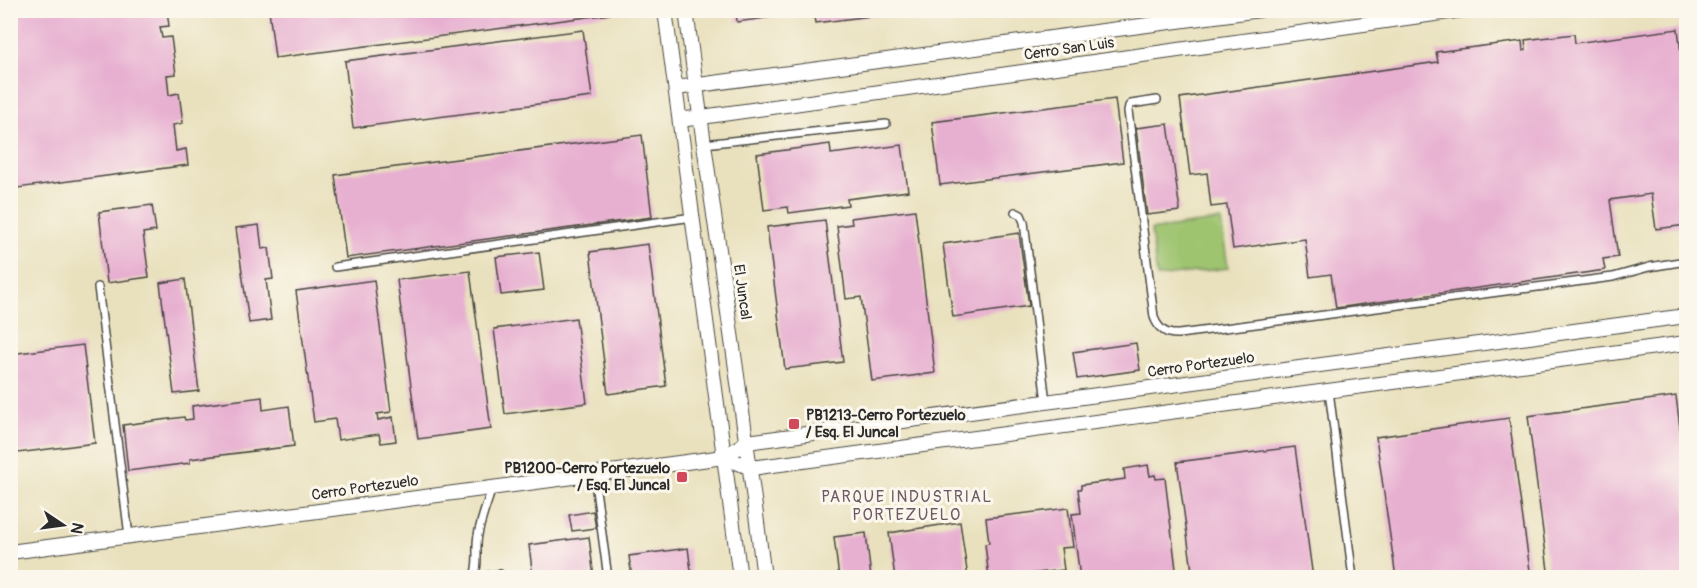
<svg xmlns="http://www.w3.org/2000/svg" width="1697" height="588" viewBox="0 0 1697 588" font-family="Pangolin,sans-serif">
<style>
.green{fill:#9ec46f;stroke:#64784d;stroke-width:1.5}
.building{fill:#e7afd0}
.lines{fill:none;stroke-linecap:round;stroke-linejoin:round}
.service-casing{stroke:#484641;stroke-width:10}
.minor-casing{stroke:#484641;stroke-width:16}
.service{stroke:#fff;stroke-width:7}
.minor{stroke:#fff;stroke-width:14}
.poi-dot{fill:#d1495b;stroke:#fbf7ec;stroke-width:2}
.labels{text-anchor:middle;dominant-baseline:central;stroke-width:6;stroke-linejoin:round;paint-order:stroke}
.street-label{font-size:15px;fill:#2b2b2b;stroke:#fbf7ec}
.poi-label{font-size:15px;font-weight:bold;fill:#2b2b2b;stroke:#fbf7ec;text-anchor:start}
.neighbourhood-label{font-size:16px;letter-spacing:1.5px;fill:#6d5965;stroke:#fbf7ec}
</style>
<rect width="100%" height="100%" fill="#fbf7ec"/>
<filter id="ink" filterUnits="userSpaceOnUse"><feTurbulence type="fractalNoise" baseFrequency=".0167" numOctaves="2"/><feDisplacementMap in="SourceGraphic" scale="12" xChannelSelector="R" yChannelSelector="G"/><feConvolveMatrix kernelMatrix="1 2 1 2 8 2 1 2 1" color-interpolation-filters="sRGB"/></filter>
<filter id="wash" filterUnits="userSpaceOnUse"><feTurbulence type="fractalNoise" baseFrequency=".008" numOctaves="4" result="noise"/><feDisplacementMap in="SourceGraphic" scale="24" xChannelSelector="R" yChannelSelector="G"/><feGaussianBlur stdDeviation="1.35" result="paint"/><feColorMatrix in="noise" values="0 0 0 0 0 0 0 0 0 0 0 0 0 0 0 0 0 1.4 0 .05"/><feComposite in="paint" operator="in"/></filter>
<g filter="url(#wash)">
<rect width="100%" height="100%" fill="#e9e1be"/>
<path class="green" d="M1221 220 1228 268 1157 277 1151 230Z"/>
<g id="blocks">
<g class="building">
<path d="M10 10H167L169 26 160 27 162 38 171 37 176 74 167 75 169 95 179 93 183 123 173 125 176 151 186 149 188 165 10 189Z"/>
<path d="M269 10H610V14L275 58Z"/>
<path d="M736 10H808V12L737 22Z"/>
<path d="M814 10H894V13L816 23Z"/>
<path d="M1678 29 1686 93V225L1656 229 1651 194 1610 200 1618 257 1603 259 1605 270 1336 308 1331 274 1310 277 1305 239 1233 249 1227 205 1211 207 1207 173 1190 175 1180 98 1438 62 1436 52 1522 41 1523 51 1526 50 1525 40 1574 34 1575 43Z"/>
<path d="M583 30 592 97 353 128 345 61Z"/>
<path d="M1115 99 1123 162 940 185 932 122Z"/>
<path d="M1168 124 1180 211 1147 215 1136 128Z"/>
<path d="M642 135 652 217 346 258 335 175Z"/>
<path d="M830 144 831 154 902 145 908 191 847 199 848 205 789 213 788 207 764 210 757 154Z"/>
<path d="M152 205 156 231 143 233 149 277 107 283 99 212Z"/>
<path d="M915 210 935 373 872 381 861 297 846 299 837 226 852 224 851 218Z"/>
<path d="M825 220 843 362 785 369 767 227Z"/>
<path d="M259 225 262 249 269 248 273 279 266 280 271 320 249 323 236 228Z"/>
<path d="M1019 233 1029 306 953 317 943 244Z"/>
<path d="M648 244 666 386 608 394 590 252Z"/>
<path d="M539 252 544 290 501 295 496 257Z"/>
<path d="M470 271 491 429 418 439 397 280Z"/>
<path d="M185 279 199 391 174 394 160 283Z"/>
<path d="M374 280 391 412 377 414 378 420 393 417 396 441 381 443 379 434 338 440 335 419 314 422 296 291Z"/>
<path d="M576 318 587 403 505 414 494 329Z"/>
<path d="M1136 343 1140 370 1077 379 1073 352Z"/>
<path d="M83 345 95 443 10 454V354Z"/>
<path d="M1676 396 1686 476V578H1549L1528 416Z"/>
<path d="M262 397 263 410 289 406 294 446 190 459V463L128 471 123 425 184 417 185 420 193 419 192 406Z"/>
<path d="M1509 418 1531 578H1396L1376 437Z"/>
<path d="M1295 447 1313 578H1193L1177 462Z"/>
<path d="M1148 465 1150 476 1155 475 1156 479 1165 478 1177 578H1080L1072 514 1081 513 1078 489H1081V485L1125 479 1124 469Z"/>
<path d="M1068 508 1073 547 1061 548 1064 570 1029 574 1030 578H989L985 544 989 543 986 518Z"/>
<path d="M593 511 596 528 572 531 569 515Z"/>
<path d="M960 522 968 578H895L889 533Z"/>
<path d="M866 533 871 578H839L834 537Z"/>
<path d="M589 537 594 578H533L529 545Z"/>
<path d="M688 548 692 578H632L629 556Z"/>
<path d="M318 573V578H296V576Z"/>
</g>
</g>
</g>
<g filter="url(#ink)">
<use href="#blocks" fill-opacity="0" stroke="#484641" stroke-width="1.5"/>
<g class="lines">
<g class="service-casing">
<g id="service">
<path d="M1157 100 1131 104 1129 106 1128 111 1154 317C1158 329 1167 335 1179 334L1613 277 1649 267 1686 261"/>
<path d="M704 144 886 124"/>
<path d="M1015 212 1021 215 1024 222 1046 402"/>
<path d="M335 267 693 217"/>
<path d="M98 287 129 536"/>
<path d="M1329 391 1353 578"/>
<path d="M594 475 608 578"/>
<path d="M486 576 500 574"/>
<path d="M473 578C480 566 475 549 478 535 481 519 487 504 492 488"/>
</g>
</g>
<g class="minor-casing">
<g id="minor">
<path d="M665 10 740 578"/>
<path d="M686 10C710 200 741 388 764 578"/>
<path d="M676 88 1260 10"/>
<path d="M680 120 1463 10"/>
<path d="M724 457 751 468 1686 343"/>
<path d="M10 552 724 457 747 442 1686 316"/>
</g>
</g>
<use href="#service" class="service"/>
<use href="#minor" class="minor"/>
</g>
</g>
<g class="poi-dot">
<rect x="788" y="418" width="12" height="12" rx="3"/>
<rect x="676" y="471" width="12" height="12" rx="3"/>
</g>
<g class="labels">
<g class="street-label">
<text transform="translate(1069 49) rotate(-8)">Cerro San Luis</text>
<text transform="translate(742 292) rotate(82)">El Juncal</text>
<text transform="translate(1201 365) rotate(-8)">Cerro Portezuelo</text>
<text transform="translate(365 488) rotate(-8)">Cerro Portezuelo</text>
</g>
<g class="poi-label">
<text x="806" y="415">PB1213-Cerro Portezuelo<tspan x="806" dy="17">/ Esq. El Juncal</tspan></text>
<text x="670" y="468" text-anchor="end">PB1200-Cerro Portezuelo<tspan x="670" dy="17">/ Esq. El Juncal</tspan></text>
</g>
<g class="neighbourhood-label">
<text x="907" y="497">PARQUE INDUSTRIAL<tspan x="907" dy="18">PORTEZUELO</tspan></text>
</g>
</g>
<rect width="1697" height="588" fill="none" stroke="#fbf7ec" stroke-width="36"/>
<g transform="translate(63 525) rotate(103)" stroke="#fbf7ec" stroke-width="4.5" paint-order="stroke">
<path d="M0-4.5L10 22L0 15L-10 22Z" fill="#2b2b2b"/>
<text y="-9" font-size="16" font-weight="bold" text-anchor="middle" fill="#2b2b2b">N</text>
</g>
</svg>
